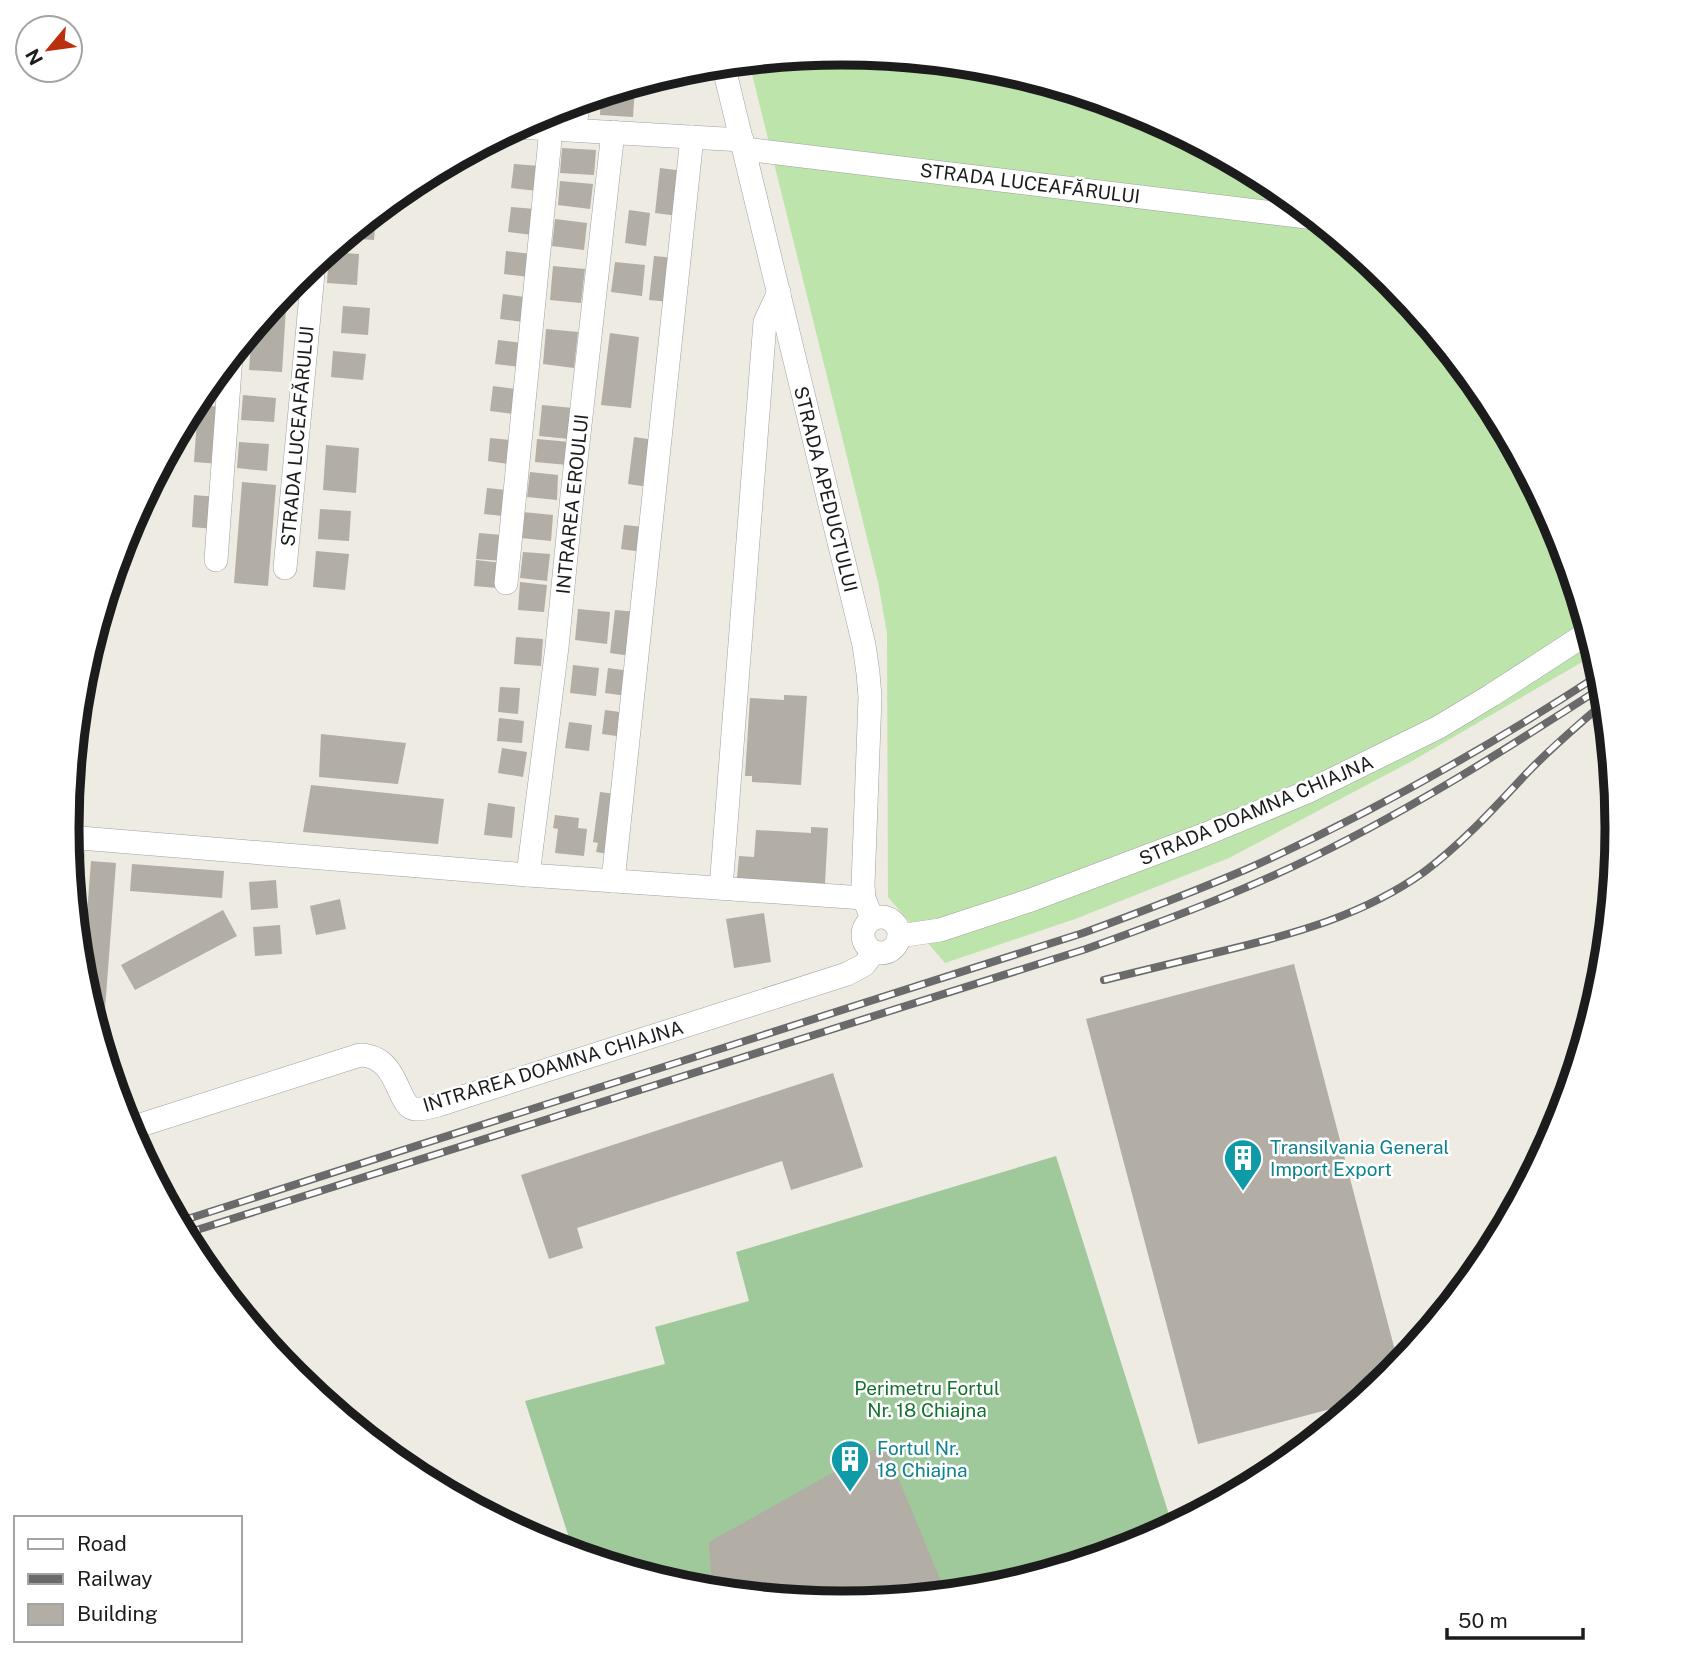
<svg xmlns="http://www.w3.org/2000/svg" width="1685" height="1656" viewBox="0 0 1685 1656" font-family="'Public Sans',sans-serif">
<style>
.grass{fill:#bce4ab}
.forest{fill:#9fc99a}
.building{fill:#b2ada5}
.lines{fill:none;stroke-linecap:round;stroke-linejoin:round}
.minor-casing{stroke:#a0a0a0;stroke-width:24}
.minor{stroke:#fff;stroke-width:23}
.rail-casing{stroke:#6a6a6a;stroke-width:8}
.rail{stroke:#fff;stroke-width:5;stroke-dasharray:16;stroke-linecap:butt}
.labels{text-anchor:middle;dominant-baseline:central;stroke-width:5;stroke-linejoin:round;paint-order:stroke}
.street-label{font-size:19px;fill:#1c1c1c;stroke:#fff}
.culture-label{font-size:19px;fill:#0d838f;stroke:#fff;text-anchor:start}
.park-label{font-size:19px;fill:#13712d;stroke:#fff}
.rim{fill:none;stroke:#1c1c1c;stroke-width:9}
</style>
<rect width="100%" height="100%" fill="#edebe2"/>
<path class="grass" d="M842 53 994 67 1140 112 1274 183 1391 280 1488 397 1559 532 1596 654 1412 761 1229 858 1075 919 945 963 888 897 887 633 878 582 749 62Z"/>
<path class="forest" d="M1056 1156 1171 1521 1155 1536 1139 1545 993 1589 842 1603 691 1589 569 1552 573 1550 525 1401 665 1364 655 1327 749 1301 736 1252Z"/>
<g class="building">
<path d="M629 86 635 87 633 117 600 115 601 95Z"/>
<path d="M562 148 596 150 594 175 560 173Z"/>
<path d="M514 164 539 166 537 191 511 188Z"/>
<path d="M660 168 684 171 679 216 655 213Z"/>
<path d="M560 181 593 184 590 209 558 205Z"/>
<path d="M511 207 535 209 533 235 508 232Z"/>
<path d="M629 210 650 213 646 246 625 243Z"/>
<path d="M373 215H376L374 240 345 238Z"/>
<path d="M555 219 587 223 584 250 552 246Z"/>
<path d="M506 251 531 254 529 277 504 274Z"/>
<path d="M329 252 359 254 357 285 327 283Z"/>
<path d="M654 256 675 258 670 302 649 300Z"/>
<path d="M615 262 645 265 642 296 611 292Z"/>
<path d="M553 266 585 269 581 303 550 300Z"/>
<path d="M284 292H287L282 372 249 370 252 331Z"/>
<path d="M503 294 525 297 523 322 500 319Z"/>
<path d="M343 306 370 308 368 335 341 333Z"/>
<path d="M546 329 578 332 574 368 543 364Z"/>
<path d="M610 333 639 337 631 408 601 405Z"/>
<path d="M498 340 522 343 520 367 495 364Z"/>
<path d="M333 351 366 354 363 380 331 377Z"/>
<path d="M493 386 516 389 513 414 490 411Z"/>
<path d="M243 395 276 398 274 422 241 420Z"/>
<path d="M198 405 223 407 220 464 194 462Z"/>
<path d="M542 405 573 408 569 439 539 436Z"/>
<path d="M634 437 655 440 649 487 628 484Z"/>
<path d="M490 438 511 440 508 464 488 461Z"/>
<path d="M537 439 570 442 568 465 535 462Z"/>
<path d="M239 442 269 444 267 471 237 468Z"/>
<path d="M326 445 359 448 356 493 323 490Z"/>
<path d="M530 472 558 475 557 500 527 497Z"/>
<path d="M242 482 276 485 268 586 234 583Z"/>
<path d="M487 488 506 490 503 516 484 514Z"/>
<path d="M194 495 217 497 214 529 192 527Z"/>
<path d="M320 509 351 511 349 541 318 539Z"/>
<path d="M523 512 553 515 551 541 521 538Z"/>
<path d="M624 525 644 527 642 552 621 549Z"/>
<path d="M479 533 501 535 503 561 476 559Z"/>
<path d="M316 551 349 554 345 590 313 587Z"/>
<path d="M523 552 550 554 547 581 520 578Z"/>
<path d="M476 560 503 563 497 588 474 586Z"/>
<path d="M520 582 547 585 544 612 518 610Z"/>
<path d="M578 609 610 612 607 644 575 640Z"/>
<path d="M615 610 637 612 631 656 610 653Z"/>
<path d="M516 637 543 639 541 666 514 664Z"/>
<path d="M573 665 599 668 596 696 570 693Z"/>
<path d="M608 668 630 671 627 696 605 693Z"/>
<path d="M500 687 520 688 518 714 498 712Z"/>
<path d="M784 695 807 696 801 785 752 782V776H745L750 698 784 700Z"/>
<path d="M605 710 627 713 624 737 602 734Z"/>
<path d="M499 718 524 721 522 743 497 741Z"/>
<path d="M569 722 592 725 589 751 565 748Z"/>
<path d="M321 734 406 743 398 784 319 777Z"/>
<path d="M502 748 527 752 523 777 498 773Z"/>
<path d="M311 785 444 799 438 844 303 832Z"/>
<path d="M600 792 616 794 609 854 596 852 598 843 593 842Z"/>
<path d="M488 803 515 807 512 838 484 835Z"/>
<path d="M555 815 579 818 578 828 587 829 584 856 555 853 558 829 553 828Z"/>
<path d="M811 827 828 828 825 884 737 878 739 856 754 857 756 830 811 833Z"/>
<path d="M91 861 116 863 105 1009 91 1008 82 979Z"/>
<path d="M132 864 224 871 222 898 130 891Z"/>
<path d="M276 880 278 908 251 910 249 882Z"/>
<path d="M340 899 346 929 316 935 310 906Z"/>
<path d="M223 910 237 936 135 990 121 965Z"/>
<path d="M764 913 771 962 734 968 726 919Z"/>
<path d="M280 925 282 954 255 956 253 927Z"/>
<path d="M1294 964 1399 1366 1391 1377 1361 1401 1198 1444 1086 1019Z"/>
<path d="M833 1073 863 1167 791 1190 782 1161 577 1228 583 1248 549 1259 521 1175Z"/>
<path d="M884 1444 946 1593 842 1603 712 1591 709 1542Z"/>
</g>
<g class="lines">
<g class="minor-casing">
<g id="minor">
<path d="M723 64 864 645 868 673 870 697 863 886 864 898 872 919"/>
<path d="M517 127 742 140"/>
<path d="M574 130 579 101"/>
<path d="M745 149 1315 218"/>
<path d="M216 560 231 356"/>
<path d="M285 568 314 263"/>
<path d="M506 583 551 129"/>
<path d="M68 837 528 875 864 898"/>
<path d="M71 872 74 837"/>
<path d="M528 875 557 647 572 496 613 132"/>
<path d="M613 881 692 137"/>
<path d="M721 888 765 322 779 292"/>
<circle cx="881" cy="935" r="18"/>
<path d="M899 936 940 930 1031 900 1206 834 1307 792 1439 727 1492 695 1589 632"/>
<path d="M128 1129 360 1055C400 1056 396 1107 415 1109 428 1110 456 1099 469 1095L847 974 864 965 874 952"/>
</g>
</g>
<use href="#minor" class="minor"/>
<g class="rail-casing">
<g id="rail">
<path d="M1104 980C1144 970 1183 961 1223 951 1294 934 1364 915 1424 872 1463 843 1495 807 1527 773 1552 747 1579 724 1606 701"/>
<path d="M178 1222 1083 933C1138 913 1193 892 1247 869 1370 814 1489 747 1602 673"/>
<path d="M184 1234 1086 949C1164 921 1242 892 1317 855 1417 806 1511 746 1604 686"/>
</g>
</g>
<use href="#rail" class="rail"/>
</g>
<defs>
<g id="building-pin" transform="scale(2.0125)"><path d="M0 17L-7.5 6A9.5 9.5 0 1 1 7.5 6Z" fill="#0f9aa8" stroke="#fff"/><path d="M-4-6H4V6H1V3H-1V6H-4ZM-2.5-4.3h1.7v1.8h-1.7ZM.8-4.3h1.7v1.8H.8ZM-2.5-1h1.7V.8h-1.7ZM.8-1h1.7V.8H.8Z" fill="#fff"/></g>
</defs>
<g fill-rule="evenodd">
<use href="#building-pin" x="1243" y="1158"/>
<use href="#building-pin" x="850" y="1459"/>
</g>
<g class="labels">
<g class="street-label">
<text transform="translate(1030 183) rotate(7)">STRADA LUCEAFĂRULUI</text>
<text transform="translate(297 436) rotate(-85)">STRADA LUCEAFĂRULUI</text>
<text transform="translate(826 489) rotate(76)">STRADA APEDUCTULUI</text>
<text transform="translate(572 504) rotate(-84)">INTRAREA EROULUI</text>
<text transform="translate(1256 810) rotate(-23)">STRADA DOAMNA CHIAJNA</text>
<text transform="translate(553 1066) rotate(-17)">INTRAREA DOAMNA CHIAJNA</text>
</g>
<g class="culture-label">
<text x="1270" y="1147">Transilvania General<tspan x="1270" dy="22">Import Export</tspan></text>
<text x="877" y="1448">Fortul Nr.<tspan x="877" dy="22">18 Chiajna</tspan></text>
</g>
<g class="park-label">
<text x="927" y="1388">Perimetru Fortul<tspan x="927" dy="22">Nr. 18 Chiajna</tspan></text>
</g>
</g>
<path d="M0 0H1685V1656H0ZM79 828a763 763 0 1 1 1526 0a763 763 0 1 1-1526 0Z" fill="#fff" fill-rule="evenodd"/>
<path class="rim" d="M79 828a763 763 0 1 1 1526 0a763 763 0 1 1-1526 0Z"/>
<rect x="14" y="1516" width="228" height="126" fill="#ffffff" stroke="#a4a4a4" stroke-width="2"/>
<rect x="28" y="1539" width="35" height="10" fill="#ffffff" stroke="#a4a4a4" stroke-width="2"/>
<text x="77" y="1551" font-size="21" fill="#1c1c1c">Road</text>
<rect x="28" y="1574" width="35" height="10" fill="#6a6a6a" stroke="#a4a4a4" stroke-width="2"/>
<text x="77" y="1586" font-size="21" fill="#1c1c1c">Railway</text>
<rect x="28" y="1604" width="35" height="21" fill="#b2ada5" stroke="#a4a4a4" stroke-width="2"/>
<text x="77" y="1621" font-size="21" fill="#1c1c1c">Building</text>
<g transform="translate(49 49) rotate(241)"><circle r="33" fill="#ffffff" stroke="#a4a4a4" stroke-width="2"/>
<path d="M0-5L12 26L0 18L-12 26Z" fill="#ba300e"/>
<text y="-10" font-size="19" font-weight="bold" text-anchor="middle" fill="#1c1c1c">N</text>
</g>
<path d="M1447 1628v10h136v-10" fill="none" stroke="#1c1c1c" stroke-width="3.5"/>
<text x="1458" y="1628" font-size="21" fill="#1c1c1c" stroke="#ffffff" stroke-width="5" paint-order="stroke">50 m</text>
</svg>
